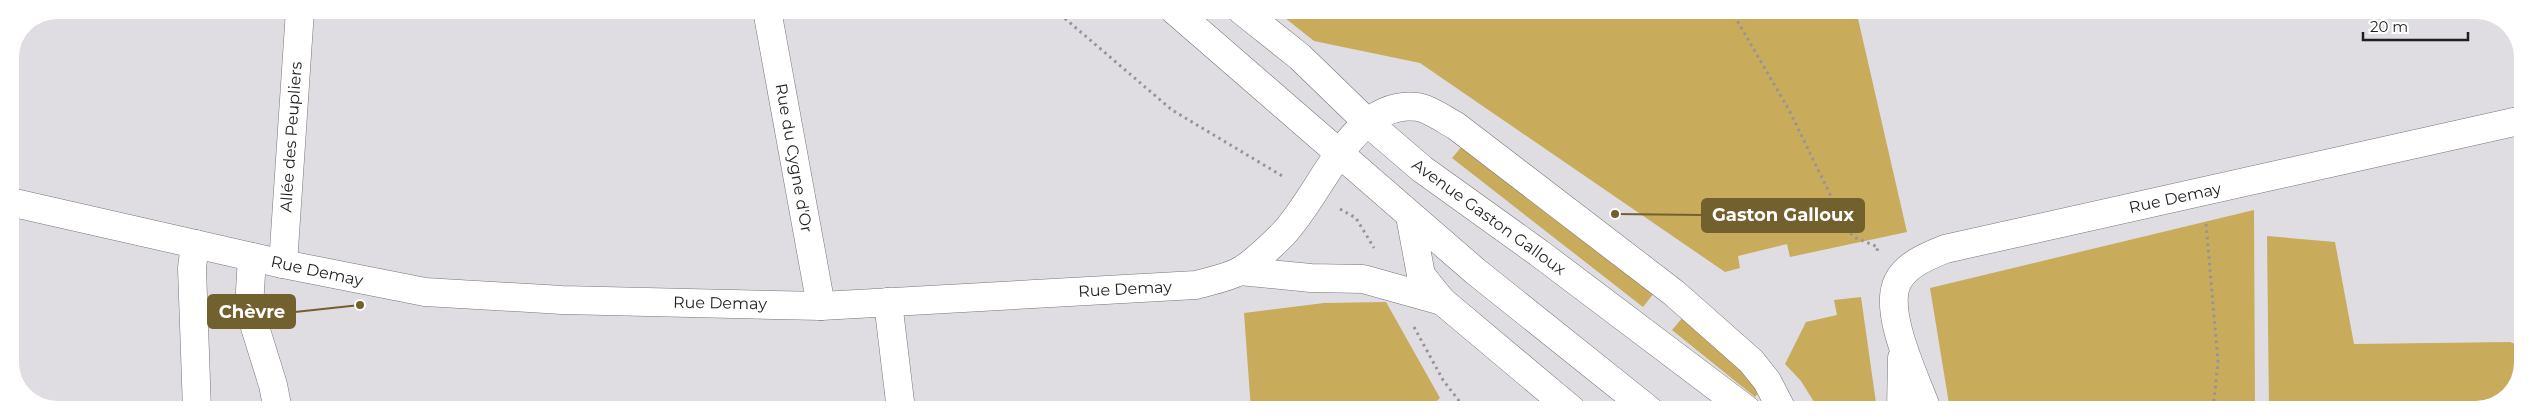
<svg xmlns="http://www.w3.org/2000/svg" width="2533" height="420" viewBox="0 0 2533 420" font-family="Montserrat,sans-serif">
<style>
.green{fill:#c9ab5c}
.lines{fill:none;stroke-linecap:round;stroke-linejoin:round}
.minor-casing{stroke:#757478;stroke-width:29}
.major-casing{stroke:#757478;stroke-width:29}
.path{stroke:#969498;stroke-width:3;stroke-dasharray:2.5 4;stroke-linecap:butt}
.minor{stroke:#fff;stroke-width:28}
.major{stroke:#fff;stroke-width:28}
.rail-casing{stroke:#69686a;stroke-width:5.5}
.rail{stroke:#fff;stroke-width:4;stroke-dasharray:11;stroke-linecap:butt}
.labels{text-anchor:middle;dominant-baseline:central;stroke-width:4.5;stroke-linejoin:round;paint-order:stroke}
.street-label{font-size:16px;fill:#1f1f20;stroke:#fff}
.leader{fill:none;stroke:#73602f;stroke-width:2}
.callout-dot{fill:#73602f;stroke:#fff;stroke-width:2}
.callout{fill:#73602f;stroke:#73602f;stroke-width:2}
.callout-label{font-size:18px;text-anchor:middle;font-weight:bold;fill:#fff}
</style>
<rect width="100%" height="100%" fill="#dfdde2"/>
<g class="green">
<path d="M1275 10H1856L1907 232 1790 257 1787 244 1738 256 1740 268 1725 272 1420 63 1314 41Z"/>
<path d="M1463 145 1654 293 1643 307 1452 158Z"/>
<path d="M2254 210 2255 410H1950L1930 288Z"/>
<path d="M2267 236 2335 242 2354 344 2510 342 2523 347V369L2507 399 2476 410H2269Z"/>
<path d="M1861 297 1877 410H1819L1801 381 1785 364 1806 322 1837 315 1834 300Z"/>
<path d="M1386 302 1440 398 1426 410H1251L1244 313 1324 303Z"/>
<path d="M1683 317 1747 369 1760 391 1755 397 1672 330Z"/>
</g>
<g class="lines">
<g class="minor-casing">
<g id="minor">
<path d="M767 10 821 306"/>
<path d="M10 202 283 264 425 292 562 300 821 306 1196 285C1210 281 1227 278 1240 271 1252 264 1273 244 1283 234 1322 194 1352 98 1418 107 1430 109 1445 120 1456 126L1674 293 1751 361 1767 381 1782 410"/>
<path d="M1410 216 1421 275 1442 301 1572 410"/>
<path d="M195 244 192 268 197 410"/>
<path d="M252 257 249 308 273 385 278 410"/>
<path d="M283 264 300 10"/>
<path d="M1240 271 1311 278 1363 279 1442 301"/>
<path d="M888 302 901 410"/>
<path d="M1901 410 1902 358"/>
<path d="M1927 410C1916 379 1882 311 1898 281 1907 264 1928 256 1945 249L2523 120"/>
</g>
</g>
<g class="major-casing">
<g id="major">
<path d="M1174 10 1475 271 1649 410"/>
<path d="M1241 10 1300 57 1366 121 1422 169 1539 253 1747 410"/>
</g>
</g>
<g class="path">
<path d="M1055 10 1172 110 1284 177"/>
<path d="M1731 10 1789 110 1848 231 1856 238 1878 247 1876 254"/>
<path d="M1340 209 1356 218 1374 248"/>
<path d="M2206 224 2218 362 2213 410"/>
<path d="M1414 327 1443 380 1466 410"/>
<path d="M1449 410 1459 401"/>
</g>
<use href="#minor" class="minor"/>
<use href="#major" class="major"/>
<g class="rail-casing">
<path id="rail" d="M2481 10 2487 13"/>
</g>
<use href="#rail" class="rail"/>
</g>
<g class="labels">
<g class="street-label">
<text transform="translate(291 137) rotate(-86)">Allée des Peupliers</text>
<text transform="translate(794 158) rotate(80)">Rue du Cygne d'Or</text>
<text transform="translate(2175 198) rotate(-12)">Rue Demay</text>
<text transform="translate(1489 217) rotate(36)">Avenue Gaston Galloux</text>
<text transform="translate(317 271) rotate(12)">Rue Demay</text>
<text transform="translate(1125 289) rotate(-3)">Rue Demay</text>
<text transform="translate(720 303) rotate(1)">Rue Demay</text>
</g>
</g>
<path d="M0 0H2533V420H0ZM57 19H2476A38 38 0 0 1 2514 57V363A38 38 0 0 1 2476 401H57A38 38 0 0 1 19 363V57A38 38 0 0 1 57 19Z" fill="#fff" fill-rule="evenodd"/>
<path class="leader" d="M1615 214L1702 215M360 305L295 312"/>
<g class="callout-dot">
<circle cx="1615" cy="214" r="5"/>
<circle cx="360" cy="305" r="5"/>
</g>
<g class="callout">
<rect x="1702" y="199" width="162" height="33" rx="5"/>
<rect x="208" y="295" width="87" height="33" rx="5"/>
</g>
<g class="callout-label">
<text x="1783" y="221">Gaston Galloux</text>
<text x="252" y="318">Chèvre</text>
</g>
<path d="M2363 32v8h105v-8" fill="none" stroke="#1f1f20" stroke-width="2.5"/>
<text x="2370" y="32" font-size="15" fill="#1f1f20" stroke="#ffffff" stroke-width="4" paint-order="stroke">20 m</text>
</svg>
